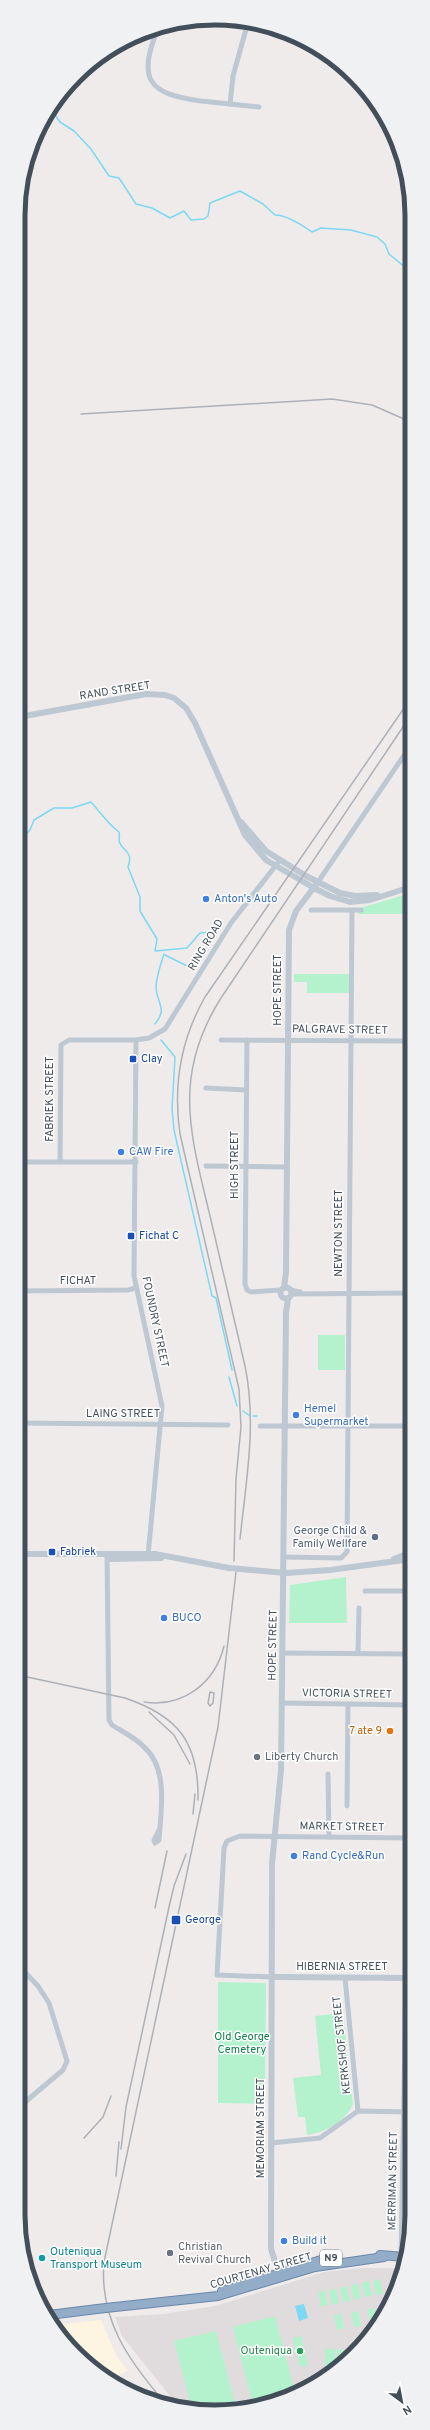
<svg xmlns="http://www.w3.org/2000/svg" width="430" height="2430" viewBox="0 0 430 2430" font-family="Overpass,sans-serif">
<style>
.commercial{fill:#fdf5e1}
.education{fill:#e0dcdd}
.green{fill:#b4f2cd}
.water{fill:#7dd8f3}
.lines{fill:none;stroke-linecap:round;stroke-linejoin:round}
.stream{stroke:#7dd8f3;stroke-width:1.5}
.trunk-casing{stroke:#6988ac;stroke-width:10}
.minor{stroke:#bdc8d3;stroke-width:5}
.tertiary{stroke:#bdc8d3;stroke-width:6}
.trunk{stroke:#93acc7;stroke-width:8}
.rail{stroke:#adb1b7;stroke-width:1.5}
.trunk-bridge-casing{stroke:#6988ac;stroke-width:10;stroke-linecap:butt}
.tertiary-bridge{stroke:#bdc8d3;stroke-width:6}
.trunk-bridge{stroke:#93acc7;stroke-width:8}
.shop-dot{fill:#3f7fe0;stroke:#fff;stroke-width:1.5}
.transit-dot{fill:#1a4fb4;stroke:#fff;stroke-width:1.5}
.service-dot{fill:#5c6f8a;stroke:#fff;stroke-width:1.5}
.food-dot{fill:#e8710a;stroke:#fff;stroke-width:1.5}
.worship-dot{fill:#6b7280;stroke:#fff;stroke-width:1.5}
.culture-dot{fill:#0f9aa8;stroke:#fff;stroke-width:1.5}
.leisure-dot{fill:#2e9e5b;stroke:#fff;stroke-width:1.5}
.labels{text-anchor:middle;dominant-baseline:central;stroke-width:3;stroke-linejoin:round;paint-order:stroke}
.shield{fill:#fff;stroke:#7b848c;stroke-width:1}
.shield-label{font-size:10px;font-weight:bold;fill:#424f5a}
.street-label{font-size:11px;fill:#424f5a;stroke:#fff}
.shop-label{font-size:11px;fill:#366cbe;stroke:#fff;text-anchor:start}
.transit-label{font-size:11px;fill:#164399;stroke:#fff;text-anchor:start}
.service-label{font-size:11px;fill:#4e5e75;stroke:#fff;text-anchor:end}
.food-label{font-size:11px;fill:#c56008;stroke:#fff;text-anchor:end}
.worship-label{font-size:11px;fill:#5b616d;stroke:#fff;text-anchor:start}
.park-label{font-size:11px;fill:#0e814a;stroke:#fff}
.culture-label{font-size:11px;fill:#0d838f;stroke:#fff;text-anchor:start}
.leisure-label{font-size:11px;fill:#27864d;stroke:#fff;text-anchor:end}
.rim{fill:none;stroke:#424f5a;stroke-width:5}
</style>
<rect width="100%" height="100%" fill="#efebeb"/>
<path class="commercial" d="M101 2320 117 2357 128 2370 112 2379 76 2354 56 2325Z"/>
<path class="education" d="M361 2268H402L392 2302 345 2363 278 2402 202 2412 178 2406 122 2336 115 2317 164 2314 215 2306 324 2272Z"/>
<g class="green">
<path d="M411 893V914H358L357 909Z"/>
<path d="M294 974H349V993H307V982H294Z"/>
<rect x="318" y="1335" width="27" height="35"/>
<path d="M346 1577 347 1623H289L290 1585Z"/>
<path d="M218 1982 266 1983 265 2104 218 2103Z"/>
<path d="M343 2013 353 2104C346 2121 324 2133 307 2135L305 2117H298L293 2078 321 2075 315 2016Z"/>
<path d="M380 2279 383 2294 376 2295 373 2281Z"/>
<path d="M369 2281 372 2296 365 2297 362 2283Z"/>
<path d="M358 2284 361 2298 354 2300 351 2285Z"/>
<path d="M347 2286 350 2301 343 2302 340 2288Z"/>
<path d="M336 2289 339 2303 332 2305 329 2290Z"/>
<path d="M325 2291 328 2305 321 2307 318 2292Z"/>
<path d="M374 2308 377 2321 371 2324 367 2309Z"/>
<path d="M358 2311 361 2326 354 2327 351 2313Z"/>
<path d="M341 2314 344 2328 337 2330 334 2315Z"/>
<path d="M275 2316 295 2392 280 2400 253 2405 233 2327Z"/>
<path d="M216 2331 236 2407 202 2412 192 2409 174 2341Z"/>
<path d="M301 2336 308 2365 300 2367 293 2338Z"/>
<rect x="325" y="2349" width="10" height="19"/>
<path d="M337 2349 346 2350V2361L336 2368Z"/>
</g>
<path class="water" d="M304 2304 308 2318 299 2321 295 2306Z"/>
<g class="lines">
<g class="stream">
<path d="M51 109 60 122 74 131 91 149 109 176 119 178 136 204 152 208 170 218 184 211 191 220 204 219 208 216 210 203 240 191 263 204 275 215C287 215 302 225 312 232L321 228 351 230 377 237 385 244 389 254 412 273"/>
<path d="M19 835H25L30 830 34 820 54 808H72L91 802C100 812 108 824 119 832 120 836 119 838 119 841 122 852 134 850 128 867L140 897V911L157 939 155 951 187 948 200 933 212 932 217 929"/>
<path d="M165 955 193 969"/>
<path d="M155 1024C168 1008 157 1004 156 988 156 979 161 963 164 954"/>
<path d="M161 1040 175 1057 172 1109 174 1130 212 1296 216 1298 232 1370"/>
<path d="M229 1377 237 1406"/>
<path d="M243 1411 250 1416"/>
<path d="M253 1416H257"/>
</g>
<g class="trunk-casing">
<g id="trunk">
<path d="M380 2255 405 2257"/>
<path d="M222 2291 321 2260"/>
<path d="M115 2307 218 2296 315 2267 384 2257"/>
<path d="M49 2315 97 2309"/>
</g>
</g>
<g class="minor">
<path d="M158 28C138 78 146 94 201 101 220 103 240 105 259 107"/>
<path d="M230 104 233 76 248 22"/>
<path d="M318 882 411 745"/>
<path d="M311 910H361"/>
<path d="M136 1040 134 1276 162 1406 148 1556"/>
<path d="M221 1040 411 1041"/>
<path d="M247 1040 245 1284 247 1290 251 1292 281 1290"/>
<path d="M206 1088 246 1090"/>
<path d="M19 1162H136"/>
<path d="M60 1162 61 1045 69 1040H136L149 1038 165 1029 231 923 280 860"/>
<path d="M206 1166 287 1167"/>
<path d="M290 1290 300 1292"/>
<path d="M19 1291 128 1290 136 1288"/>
<path d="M291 1294 411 1293"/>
<path d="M19 1423 228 1425"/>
<path d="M260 1426H411"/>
<path d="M107 1555 109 1720 112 1725C123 1732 134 1737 143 1746 169 1768 161 1810 159 1840L155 1843 154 1840 159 1830"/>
<path d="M284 1557 341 1558 347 1552 352 911"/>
<path d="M365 1591H409"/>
<path d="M18 1613 23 1607V1162"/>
<path d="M283 1653 408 1654"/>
<path d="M358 1653 359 1608"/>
<path d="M282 1703 411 1705"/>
<path d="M328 1774 329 1837"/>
<path d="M347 1806 348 1704"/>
<path d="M273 1977 217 1975 224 1848 227 1841 240 1836 411 1838"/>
<path d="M345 1978 358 2111"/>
<path d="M18 2108 63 2070 67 2061 49 2003 38 1986 18 1965"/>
<path d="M271 2143 320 2138 358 2111 410 2112"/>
<path d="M403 2192H410"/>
<path d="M401 2256 406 1978 411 1265"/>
</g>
<g class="tertiary">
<path d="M20 199 28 166"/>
<path d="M19 717 146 694 165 695 174 698 186 708 195 723 245 835 266 860 314 888 330 896 350 902 370 900 411 887"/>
<path d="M241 822 266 851 306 876 340 893 355 896 377 895"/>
<circle cx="286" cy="1293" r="5.5"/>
<path d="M284 1288 286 1272 289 930 296 911 318 882"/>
<path d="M19 1554H155L229 1568"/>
<path d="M110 1559 161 1558"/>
<path d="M394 1559 404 1555 410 1546"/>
<path d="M286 1573 330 1570 411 1559"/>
<path d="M273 1977 410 1978"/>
<path d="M280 2277 271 2249 272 1864 281 1770 286 1313 288 1298"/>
</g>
<use href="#trunk" class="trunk"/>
<g class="rail">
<path d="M81 414 332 399 372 405 411 422"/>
<path d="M240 1539C246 1481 257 1424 245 1366 234 1317 222 1269 211 1220 191 1136 171 1077 221 998L411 715"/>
<path d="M234 1561 236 1479 241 1427 239 1389 180 1134C173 1086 181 1039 205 997L411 698"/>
<path d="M18 1675 125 1698C178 1716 199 1742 198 1800"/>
<path d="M210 1692 214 1693 213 1703 210 1706 208 1703Z"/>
<path d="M144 1702C183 1708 215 1683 224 1646"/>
<path d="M149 1712 174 1735 190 1764"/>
<path d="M193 1814 195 1794"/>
<path d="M155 1908 167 1851"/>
<path d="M84 2138 103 2117 111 2096"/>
<path d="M121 2149 126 2107 169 1907 174 1886 186 1854"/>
<path d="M116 2176 119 2142"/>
<path d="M165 2403C129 2361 99 2320 104 2262L218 1727 236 1572"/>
</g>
<g class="trunk-bridge-casing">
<path id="trunk-bridge" d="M97 2309 115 2307"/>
</g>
<path class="tertiary-bridge" d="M229 1568 286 1573"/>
<use href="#trunk-bridge" class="trunk-bridge"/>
</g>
<g class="shop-dot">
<circle cx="206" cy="899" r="4"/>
<circle cx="121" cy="1152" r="4"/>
<circle cx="296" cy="1415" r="4"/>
<circle cx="164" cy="1618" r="4"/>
<circle cx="294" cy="1856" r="4"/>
<circle cx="284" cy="2241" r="4"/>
</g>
<g class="transit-dot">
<rect x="129" y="1055" width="8" height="8" rx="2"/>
<rect x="127" y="1232" width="8" height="8" rx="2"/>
<rect x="48" y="1548" width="8" height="8" rx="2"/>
<rect x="171" y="1915" width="10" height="10" rx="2"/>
</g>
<circle class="service-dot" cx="375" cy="1537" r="4"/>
<circle class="food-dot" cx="390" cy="1731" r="4"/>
<g class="worship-dot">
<circle cx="257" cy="1757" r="4"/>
<circle cx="170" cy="2253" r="4"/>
</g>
<circle class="culture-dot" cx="42" cy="2258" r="4"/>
<circle class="leisure-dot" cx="300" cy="2351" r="4"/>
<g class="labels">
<rect class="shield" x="320" y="2250" width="22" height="16" rx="3"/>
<g class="shield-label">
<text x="331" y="2258">N9</text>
</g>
<g class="street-label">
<text transform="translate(115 691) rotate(-9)">RAND STREET</text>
<text transform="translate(206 945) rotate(-59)">RING ROAD</text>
<text transform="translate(278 990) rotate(-90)">HOPE STREET</text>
<text transform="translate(340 1030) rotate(1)">PALGRAVE STREET</text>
<text transform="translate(50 1099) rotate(-90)">FABRIEK STREET</text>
<text transform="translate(235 1165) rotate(-90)">HIGH STREET</text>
<text transform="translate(339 1233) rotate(-90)">NEWTON STREET</text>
<text x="78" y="1281">FICHAT</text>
<text transform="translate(155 1322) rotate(78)">FOUNDRY STREET</text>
<text x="123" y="1414">LAING STREET</text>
<text transform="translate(273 1645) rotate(-89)">HOPE STREET</text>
<text transform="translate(347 1694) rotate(1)">VICTORIA STREET</text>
<text transform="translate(342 1827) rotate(1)">MARKET STREET</text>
<text x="342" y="1967">HIBERNIA STREET</text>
<text transform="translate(342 2045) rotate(-96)">KERKSHOF STREET</text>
<text transform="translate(261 2128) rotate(-90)">MEMORIAM STREET</text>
<text transform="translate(393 2181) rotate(-89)">MERRIMAN STREET</text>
<text transform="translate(261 2271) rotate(-16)">COURTENAY STREET</text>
</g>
<g class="shop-label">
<text x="214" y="899">Anton's Auto</text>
<text x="129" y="1152">CAW Fire</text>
<text x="304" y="1409">Hemel<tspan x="304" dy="13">Supermarket</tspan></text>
<text x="172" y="1618">BUCO</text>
<text x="302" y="1856">Rand Cycle&amp;Run</text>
<text x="292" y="2241">Build it</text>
</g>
<g class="transit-label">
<text x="141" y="1059">Clay</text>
<text x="139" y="1236">Fichat C</text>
<text x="60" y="1552">Fabriek</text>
<text x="185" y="1920">George</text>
</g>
<g class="service-label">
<text x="367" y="1531">George Child &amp;<tspan x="367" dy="13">Family Wellfare</tspan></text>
</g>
<g class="food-label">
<text x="382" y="1731">7 ate 9</text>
</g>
<g class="worship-label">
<text x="265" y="1757">Liberty Church</text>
<text x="178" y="2247">Christian<tspan x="178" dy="13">Revival Church</tspan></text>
</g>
<g class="park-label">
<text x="242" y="2037">Old George<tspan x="242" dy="13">Cemetery</tspan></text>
</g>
<g class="culture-label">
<text x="50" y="2252">Outeniqua<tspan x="50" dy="13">Transport Museum</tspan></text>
</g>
<g class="leisure-label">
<text x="292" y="2351">Outeniqua</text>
</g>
</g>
<path d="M0 0H430V2430H0ZM215 25H215A190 190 0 0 1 405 215V2215A190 190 0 0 1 215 2405H215A190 190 0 0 1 25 2215V215A190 190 0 0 1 215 25Z" fill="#f0f1f2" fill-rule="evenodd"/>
<path class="rim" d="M215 25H215A190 190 0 0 1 405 215V2215A190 190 0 0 1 215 2405H215A190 190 0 0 1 25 2215V215A190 190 0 0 1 215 25Z"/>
<g transform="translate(402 2402) rotate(148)" stroke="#ffffff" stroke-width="3" paint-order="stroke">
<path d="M0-3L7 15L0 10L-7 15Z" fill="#424f5a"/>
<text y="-6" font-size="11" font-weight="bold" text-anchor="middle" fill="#424f5a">N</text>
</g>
</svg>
